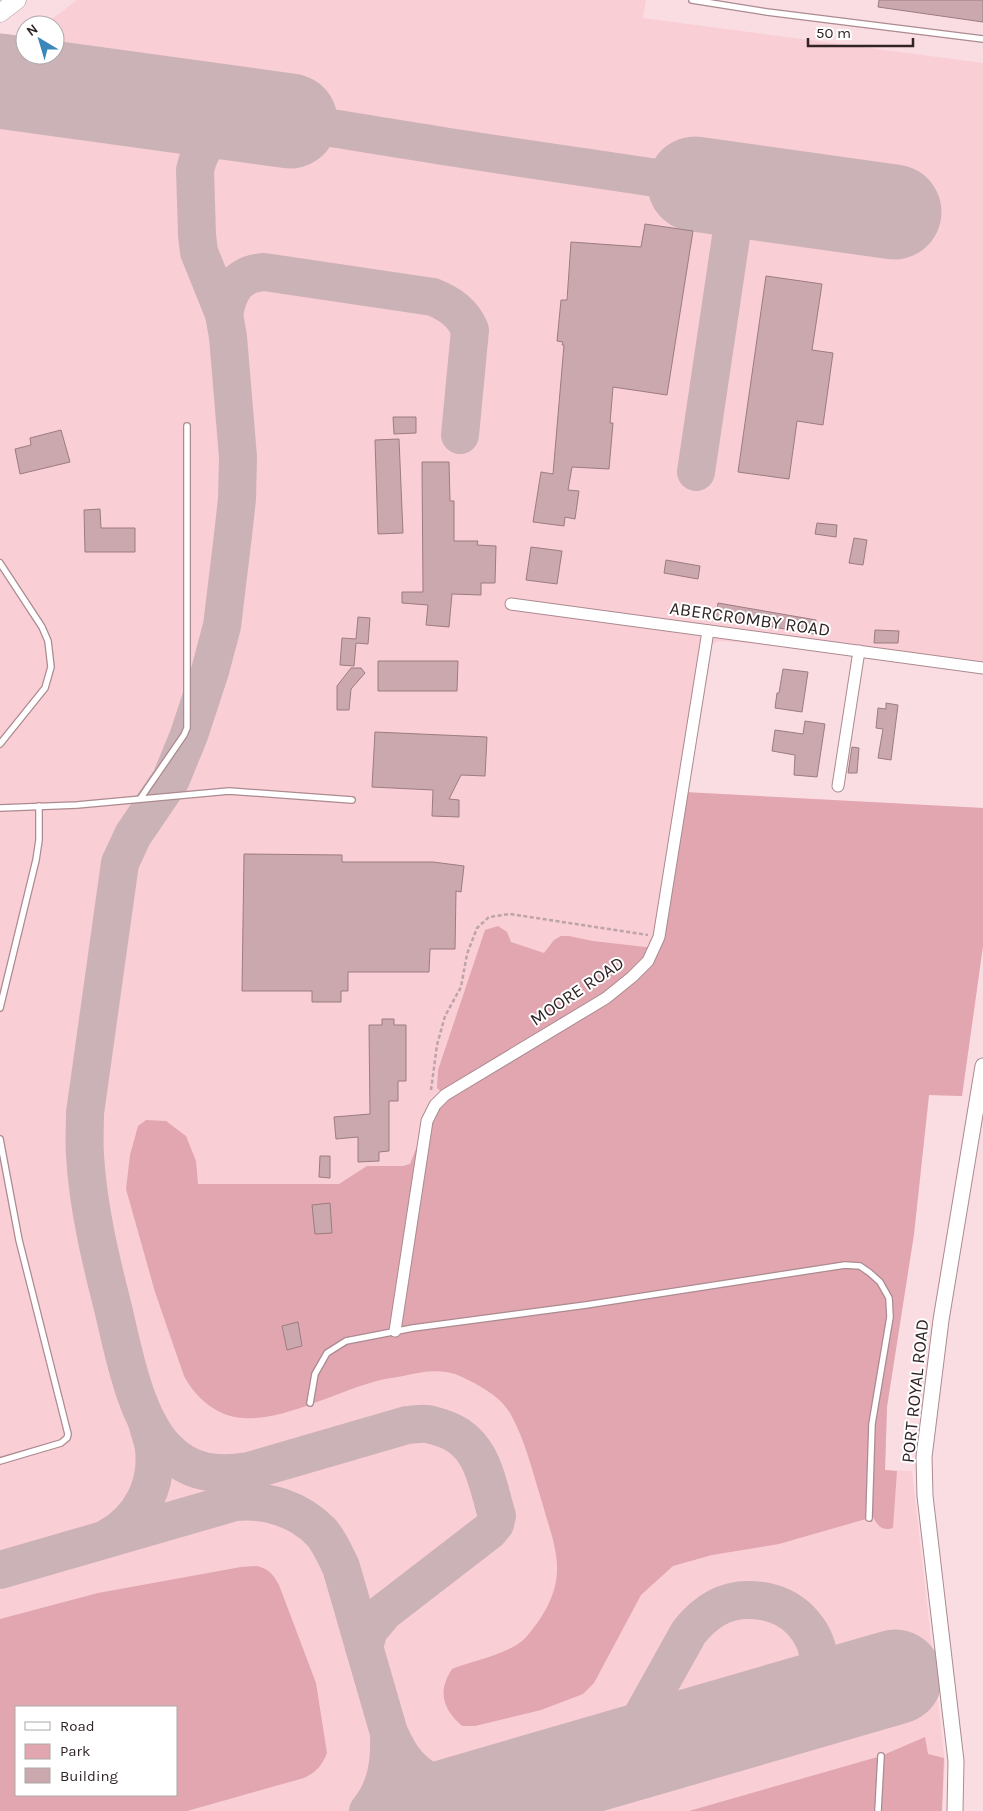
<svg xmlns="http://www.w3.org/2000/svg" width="983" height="1811" viewBox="0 0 983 1811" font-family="Karla,sans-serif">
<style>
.built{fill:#faced5;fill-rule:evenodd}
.green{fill:#e1a6b0;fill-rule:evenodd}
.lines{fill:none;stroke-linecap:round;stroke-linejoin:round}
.taxiway{stroke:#cbb2b6;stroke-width:38}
.runway{stroke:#cbb2b6;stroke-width:95}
.building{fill:#caa8ad;stroke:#9c7c81}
.lane-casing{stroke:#ab8a90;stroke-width:8}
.street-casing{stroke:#ab8a90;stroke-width:13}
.secondary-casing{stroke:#ab8a90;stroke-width:17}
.primary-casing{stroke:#ab8a90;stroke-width:19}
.path{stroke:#bca4a8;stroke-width:2.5;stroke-dasharray:4 2.5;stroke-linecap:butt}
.lane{stroke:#fff;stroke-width:5.5}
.street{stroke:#fff;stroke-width:11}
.secondary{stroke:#fff;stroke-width:15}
.primary{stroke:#fff;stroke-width:18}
.labels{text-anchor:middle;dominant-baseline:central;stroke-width:4;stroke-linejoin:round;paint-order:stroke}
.street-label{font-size:18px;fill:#312426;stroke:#fff}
</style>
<rect width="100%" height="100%" fill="#fadde2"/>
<path class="built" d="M77 0H646L643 18 983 63V662L719 641 713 644 708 652 684 792 983 808V946L962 1096 929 1095 914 1234 887 1407 885 1470 912 1471 945 1763 942 1811H0V57L25 39V55H55V25H44ZM16 1707H176V1795H16Z"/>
<g class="green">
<path d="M684 792 983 808V946L962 1096 929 1095 914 1234 887 1407 885 1470 897 1471 893 1528C883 1531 878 1527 873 1517L779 1544 712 1555 673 1566 641 1595 594 1683 583 1694 541 1710 475 1726H462C443 1709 437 1692 452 1669 472 1661 514 1653 527 1636 542 1619 556 1596 557 1572 558 1548 548 1525 542 1502 533 1474 525 1439 510 1413 500 1396 479 1385 462 1377 444 1368 423 1371 403 1376 392 1378 381 1379 370 1383 332 1394 282 1421 243 1418 217 1417 195 1397 184 1376L155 1292 126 1189 130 1155 138 1126 146 1120 166 1121 186 1136 196 1161 198 1184H339L367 1166H403L410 1164 427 1121 445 1095 437 1088 438 1070 485 930 498 926 507 932 511 942 544 953 554 940 561 936H569L593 941 654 948Z"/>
<path d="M257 1566C269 1569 273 1574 279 1585L316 1683 327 1753C322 1766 316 1772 304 1778L187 1811H0V1619L98 1593 241 1567ZM176 1707V1795H16V1707Z"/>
<path d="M925 1737 928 1754 944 1758 942 1811H689L881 1756Z"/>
</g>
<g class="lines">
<g class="taxiway">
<path d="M224 314C229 290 237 274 264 272L433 297C450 304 463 313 470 330L460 435"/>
<path d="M109 1537C141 1519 158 1485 154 1449 153 1440 149 1431 147 1422"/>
<path d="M0 1570 235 1502C266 1499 299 1509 321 1532 330 1542 335 1555 341 1567L389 1733C393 1741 397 1750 402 1757 429 1794 468 1795 509 1789"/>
<path d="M364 1647 369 1630 384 1612 489 1531 495 1524 497 1516C486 1480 483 1441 442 1428 437 1427 431 1424 427 1424 420 1423 413 1425 407 1425L249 1471C217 1476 190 1474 166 1449 135 1417 123 1350 113 1308 100 1257 88 1207 85 1155 84 1141 85 1127 85 1113L120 863 133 835 171 779 189 735 210 671 222 626 233 535 237 499 238 457 228 337 224 314 199 252 197 235 195 170C201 143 218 125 245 120 271 116 299 122 324 127 352 131 379 136 406 140 502 156 599 169 695 184 720 194 731 211 731 237L696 472"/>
<path d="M603 1763 617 1751 636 1727 689 1632C705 1612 724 1599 751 1600 839 1603 845 1726 756 1742L670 1743"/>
<path d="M368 1811C387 1788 390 1762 389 1733"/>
</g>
<g class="runway">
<path d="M0 81 290 121"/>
<path d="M695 184 894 212"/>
<path d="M433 1811 895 1677"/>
</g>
</g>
<g class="building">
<path d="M879 0H983V22L878 7Z"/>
<path d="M645 224 693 231 667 395 613 387 610 423H613L609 469 572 467 568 490 579 491 575 519 565 517 564 526 533 522 541 472 553 474 564 345H562L563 342 557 341 561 300H567L571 242 641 247Z"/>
<path d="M766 276 822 284 812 350 833 353 823 425 797 421 789 479 738 472Z"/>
<path d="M393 417H416V433L394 434Z"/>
<path d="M61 430 70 462 20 474 15 449 31 445 30 438Z"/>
<path d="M399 439 403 533 378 534 375 440Z"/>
<path d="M422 462H449L450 501H454V541H478L477 545 496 546 495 583H481V595L452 594 449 627 426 625 428 605 402 603V592H423Z"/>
<path d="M100 509 101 528H135V552H85L84 510Z"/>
<path d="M817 523 837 525 836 537 815 534Z"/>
<path d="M854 538 867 540 863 565 849 563Z"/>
<path d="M531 547 562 551 557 584 526 580Z"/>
<path d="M666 560 700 566 698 579 664 573Z"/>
<path d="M718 603 816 620 814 634 716 617Z"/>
<path d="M358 617 370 618 368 644 356 643 354 666 340 665 342 638 356 639Z"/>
<path d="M875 630 899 631 898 643H874Z"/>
<path d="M378 661H458L457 691H378Z"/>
<path d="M351 668H361L365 673 351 689 349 710H337V686Z"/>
<path d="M783 669 808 672 802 712 775 708 777 693H779Z"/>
<path d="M886 703 898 705 891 760 878 758 883 729 876 728 878 708 886 709Z"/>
<path d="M805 721 825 724 817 777 794 775 795 755 772 751 775 730 803 734Z"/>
<path d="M375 732 487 737 485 776 461 775 449 799 459 800V817L432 816 433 790 372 787Z"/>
<path d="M852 747 859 748 857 773H848Z"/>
<path d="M244 854 342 855V862H433L464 866 461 892 456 891 455 949H430L429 972H348V991H341V1002H312V991H242Z"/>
<path d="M382 1019H394V1025H406V1081H398V1101H389V1151L379 1152V1161L358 1162V1137L336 1139 334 1117 370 1114 369 1025H382Z"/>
<path d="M320 1156H330V1178L319 1177Z"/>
<path d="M330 1203 332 1233 315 1234 312 1205Z"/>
<path d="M298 1322 302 1346 287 1350 282 1326Z"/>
</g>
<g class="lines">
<g class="lane-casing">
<g id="lane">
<path d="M692 0 767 12 983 39"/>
<path d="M0 563 42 627 48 641 51 667 45 688 0 744"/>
<path d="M140 799 184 735 187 728V426"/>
<path d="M0 808 77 805 229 791 352 800"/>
<path d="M0 1008 36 860 39 840V806"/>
<path d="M0 1139 19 1240 68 1434 67 1438 61 1443 0 1461"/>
<path d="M310 1403 315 1374 327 1353 346 1341 413 1328 586 1305 845 1265 860 1266 870 1273 880 1282 889 1298 890 1317 872 1424 869 1518"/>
<path d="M878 1811 881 1756"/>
</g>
</g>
<g class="street-casing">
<g id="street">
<path d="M511 604 983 668"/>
<path d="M838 786 859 651"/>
<path d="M395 1331 427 1121 435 1105 445 1095 606 998 632 977 648 961 659 937 708 631"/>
</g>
</g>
<g class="secondary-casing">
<path id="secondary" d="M955 1811 956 1761 925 1496 924 1457 941 1320 983 1066"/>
</g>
<g class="primary-casing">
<path id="primary" d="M0 13 17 0"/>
</g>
<path class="path" d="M431 1090 437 1045 445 1016 461 987 467 954 477 928 489 917 510 914 648 935"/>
<use href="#lane" class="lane"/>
<use href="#street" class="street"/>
<use href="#secondary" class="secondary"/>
<use href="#primary" class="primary"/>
</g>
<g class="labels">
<g class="street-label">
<text transform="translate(750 619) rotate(8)">ABERCROMBY ROAD</text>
<text transform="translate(577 991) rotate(-34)">MOORE ROAD</text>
<text transform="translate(915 1391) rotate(-84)">PORT ROYAL ROAD</text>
</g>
</g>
<rect x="15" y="1706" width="162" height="90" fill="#ffffff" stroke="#ada7a8"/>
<rect x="25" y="1722" width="25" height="8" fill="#ffffff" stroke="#ada7a8"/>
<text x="60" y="1731" font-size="15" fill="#312426">Road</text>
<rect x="25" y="1744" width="25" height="15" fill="#e1a6b0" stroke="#ada7a8"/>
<text x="60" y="1756" font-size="15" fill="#312426">Park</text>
<rect x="25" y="1768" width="25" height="15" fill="#caa8ad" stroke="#ada7a8"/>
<text x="60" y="1781" font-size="15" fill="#312426">Building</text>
<g transform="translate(40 40) rotate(322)"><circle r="24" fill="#ffffff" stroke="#ada7a8"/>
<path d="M0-4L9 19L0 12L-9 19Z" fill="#3b87ba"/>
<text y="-8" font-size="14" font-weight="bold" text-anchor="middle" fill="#312426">N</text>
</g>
<path d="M808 38v8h105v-8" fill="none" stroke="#312426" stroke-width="2.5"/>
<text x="816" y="38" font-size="15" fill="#312426" stroke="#ffffff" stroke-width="4" paint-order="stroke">50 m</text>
</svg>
